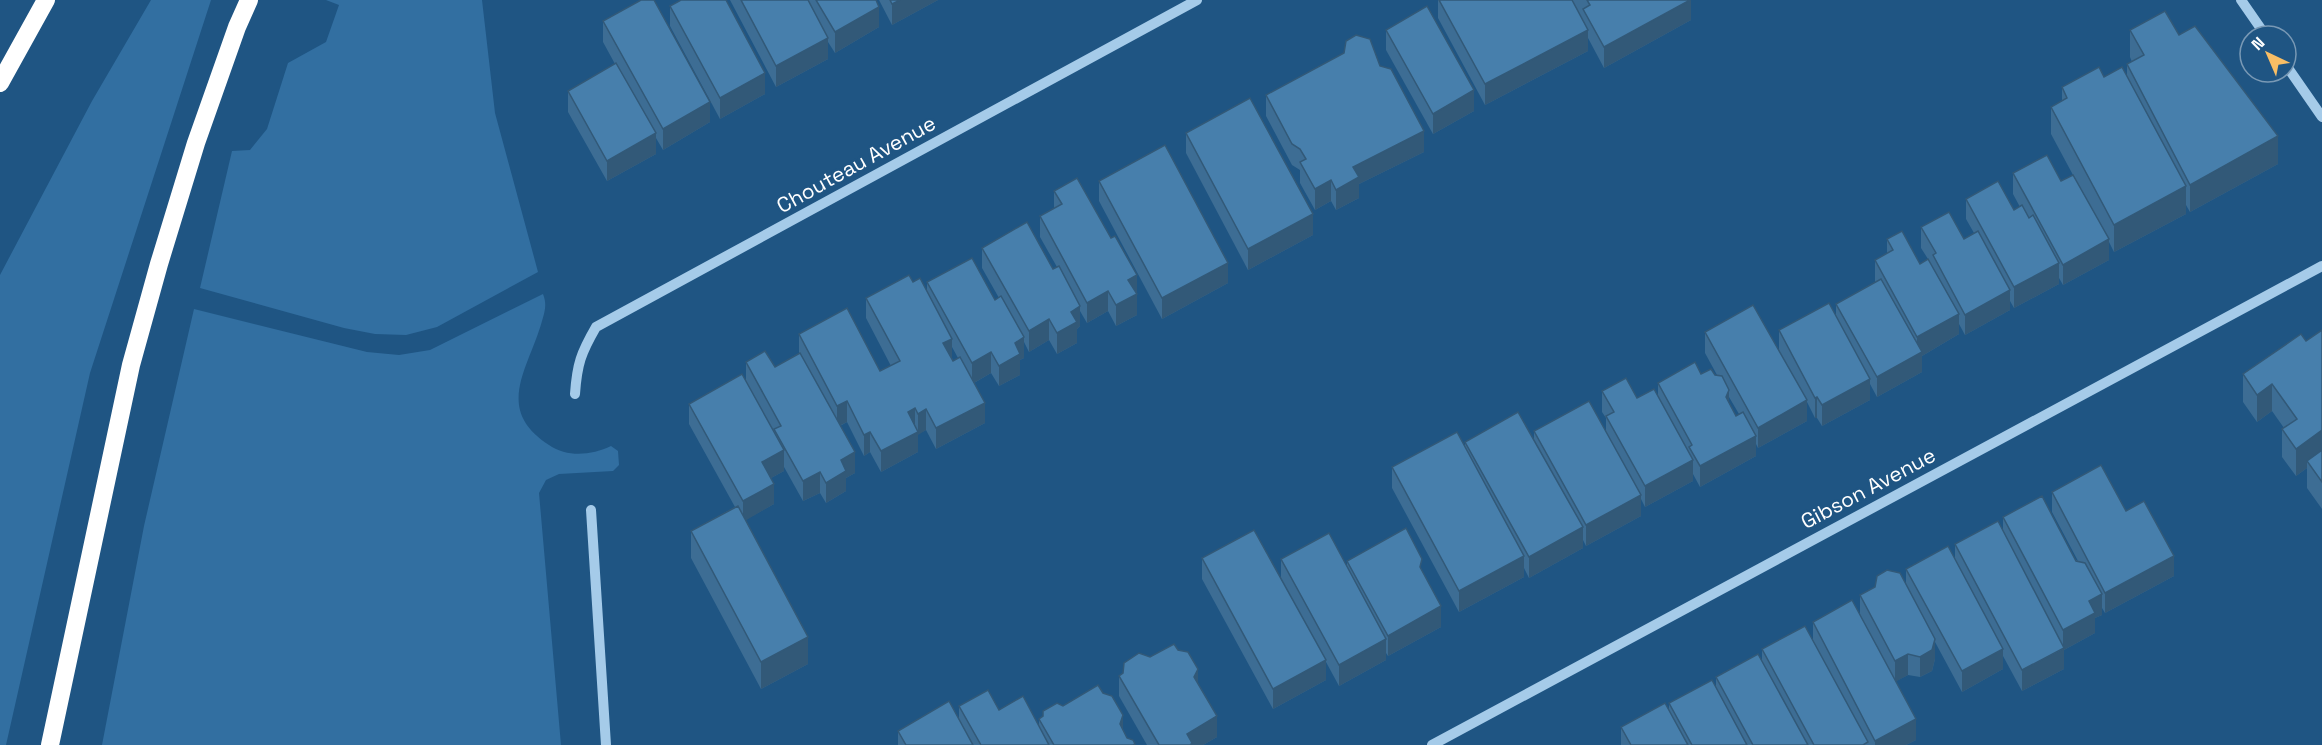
<svg xmlns="http://www.w3.org/2000/svg" width="2322" height="745" viewBox="0 0 2322 745" font-family="'Space Grotesk',sans-serif">
<style>
.green{fill:#326fa1}
.lines{fill:none;stroke-linecap:round;stroke-linejoin:round}
.minor{stroke:#a5cbe9;stroke-width:10}
.highway{stroke:#fff;stroke-width:18}
.wall{fill:#3d6d94;fill-rule:evenodd}
.shaded-wall{fill:#325978}
.building{fill:#477fac;stroke:#325978;stroke-width:1.5}
.labels{text-anchor:middle;dominant-baseline:central;stroke-width:5;stroke-linejoin:round;paint-order:stroke}
.street-label{font-size:21px;fill:#fff;stroke:#1f5583}
</style>
<rect width="100%" height="100%" fill="#1f5583"/>
<g class="green">
<path d="M151 0H211L90 373 6 745H0V275L92 101Z"/>
<path d="M326 0H482L495 113 538 272 437 327 406 335 375 334 344 328 200 288 232 151 250 150 267 129 288 63 326 42 339 5Z"/>
<path d="M543 294C547 304 545 311 542 321 529 368 493 409 549 445 568 458 592 455 611 446L618 451 619 465 613 471 559 474 546 480 539 493 561 745H102L144 526 194 309 367 352 399 355 430 350Z"/>
</g>
<g class="lines">
<g class="minor">
<path d="M2241 0 2266 36"/>
<path d="M2286 65 2322 117"/>
<path d="M575 394C577 364 581 353 596 327L1197 0"/>
<path d="M591 510 606 745"/>
<path d="M1432 745 2322 266"/>
</g>
<g class="highway">
<path d="M0 83 46 0"/>
<path d="M50 745 131 365 159 264 196 143 237 27 249 0"/>
</g>
</g>
<g class="wall">
<path d="M730 0H876L879 27 835 53 828 42V59L776 87Z"/>
<path d="M879 0H938L892 25Z"/>
<path d="M1438 0H1691V20L1604 68 1588 38V51L1485 105 1438 18Z"/>
<path d="M670 6 765 94 720 119 670 26Z"/>
<path d="M603 21 710 122 663 150 656 138V154L607 181 568 112V91L615 64 603 42Z"/>
<path d="M1386 30 1474 111 1433 134 1386 50Z"/>
<path d="M2130 30 2179 35 2278 164 2190 212 2186 205V214L2114 252 2109 242V260L2063 285 2059 278V284L2014 308 2010 301V310L1965 335 1959 324V334L1922 356V372L1877 397 1870 384V400L1822 426 1817 418H1815L1807 402V421L1758 448 1756 444V456L1700 487 1693 474V481L1645 507 1641 499V516L1586 546 1583 540V548L1529 578 1524 568V577L1459 612 1392 488V467L1465 447V442L1534 440V431L1606 432V418L1602 412V391L1637 398 1658 397V383L1701 374 1717 375 1705 353V332L1779 350V330L1836 317V304L1875 282V260L1887 253V239L1920 264 1928 259 1921 248V227L1964 239 1974 233 1966 219V199L2014 210 2020 207 2013 194V173L2061 181 2073 175 2051 134V107L2062 101V87L2104 77H2127V64L2132 62 2130 57ZM1729 397 1739 414 1736 416 1729 403Z"/>
<path d="M1380 66 1424 152 1359 184V198L1336 210 1331 201 1315 210 1300 183V170L1292 165 1266 116V95Z"/>
<path d="M1186 133 1313 235 1248 270 1186 153Z"/>
<path d="M1099 181 1228 283 1162 319 1099 201Z"/>
<path d="M1054 191 1111 238 1137 275V315L1116 326 1108 311 1087 323 1080 311V326L1077 329V343L1057 354 1049 340 1029 352 1024 342V358L1020 360V375L999 386 991 373 974 383 985 423 936 449 926 430 918 434V452L881 472 870 452 864 456 847 422 840 426 855 473 846 478V491L826 503 820 493 803 501 784 467V471L771 478 774 504 745 520 808 664 761 689 691 558V531L735 507 689 424V404L746 381V362L775 367 799 353V334L880 371 891 366 866 318V298L913 282 927 292V282L995 300 999 298 982 268V248L1053 269 1057 267 1040 237V216L1054 208ZM952 347 958 358 953 361 952 358Z"/>
<path d="M2322 330V509L2307 488V468L2296 476 2282 457V429L2284 428 2272 411 2257 422 2243 402V374L2306 341Z"/>
<path d="M2052 492 2126 511 2174 576 2105 613 2102 608V615L2095 618V633L2064 650V669L2022 691 2003 656V669L1962 692 1935 642V659L1932 671 1920 677 1908 675 1896 681 1916 740 1906 745H1621V727L1669 710V703L1716 687V677L1762 660V649L1813 640V622L1860 614V595L1906 585V569L1955 560V544L2003 532V517L2078 561 2052 512Z"/>
<path d="M1202 558 1281 578V559L1347 566V561L1422 571 1441 627 1388 656 1386 653V660L1339 686 1326 662V680L1273 709 1202 579Z"/>
<path d="M1123 673 1198 683 1217 737 1203 745H1147L1119 696V676Z"/>
<path d="M1103 693 1127 738 1135 745H898V731L959 720V706L999 710 1039 727V719L1063 706Z"/>
</g>
<g class="shaded-wall">
<path d="M900 0H938L892 25V4Z"/>
<path d="M1690 0H1691V20L1604 68V47Z"/>
<path d="M879 7V27L835 53V32Z"/>
<path d="M1588 30V51L1485 105V84Z"/>
<path d="M828 38V59L776 87V66Z"/>
<path d="M765 73V94L720 119V98Z"/>
<path d="M1474 90V111L1433 134V114Z"/>
<path d="M710 102V122L663 150V129Z"/>
<path d="M1424 131V152L1359 184V198L1336 210V190L1353 167Z"/>
<path d="M656 133V154L607 181V161Z"/>
<path d="M2278 136V164L2190 212V185Z"/>
<path d="M1331 180V201L1315 210V189Z"/>
<path d="M2186 186V214L2114 252V225Z"/>
<path d="M1313 214V235L1248 270V249Z"/>
<path d="M2109 239V260L2063 285V265Z"/>
<path d="M1228 263V283L1162 319V298Z"/>
<path d="M2059 263V284L2014 308V287Z"/>
<path d="M1137 275V315L1116 326V305L1128 280Z"/>
<path d="M2010 290V310L1965 335V315Z"/>
<path d="M1108 291V311L1087 323V303Z"/>
<path d="M1080 306V326L1077 329V343L1057 354V333L1071 312Z"/>
<path d="M1959 314V334L1922 356V372L1877 397V377L1917 354V337Z"/>
<path d="M1049 319V340L1029 352V331Z"/>
<path d="M1024 337V358L1020 360V375L999 386V366L1015 343Z"/>
<path d="M952 339V360L943 343Z"/>
<path d="M991 352V373L972 384V363Z"/>
<path d="M1870 379V400L1822 426V405Z"/>
<path d="M2272 384V411L2257 422V395Z"/>
<path d="M1729 390V410L1726 397Z"/>
<path d="M1817 397V418H1815V398Z"/>
<path d="M1807 400V421L1758 448V428Z"/>
<path d="M847 401V422L837 427V406Z"/>
<path d="M985 403V423L936 449V428Z"/>
<path d="M915 408V429L908 412Z"/>
<path d="M926 409V430L918 435V414Z"/>
<path d="M2322 430V457L2307 461V468L2296 476V449Z"/>
<path d="M870 432V452L864 456V435Z"/>
<path d="M918 432V452L881 472V451Z"/>
<path d="M1756 436V456L1700 487V466Z"/>
<path d="M784 450V471L762 483V462Z"/>
<path d="M855 452V473L846 478V491L826 503V483L841 460Z"/>
<path d="M1693 460V481L1645 507V486Z"/>
<path d="M820 472V493L803 501V481Z"/>
<path d="M774 484V504L743 522V501Z"/>
<path d="M1641 495V516L1586 546V525Z"/>
<path d="M1583 527V548L1529 578V557Z"/>
<path d="M1524 556V577L1459 612V591Z"/>
<path d="M2174 556V576L2105 613V593Z"/>
<path d="M2102 594V615L2095 618V633L2064 650V669L2022 691V670L2063 649V630L2089 601Z"/>
<path d="M1441 606V627L1388 656V636Z"/>
<path d="M808 637V664L761 689V662Z"/>
<path d="M1386 639V660L1339 686V665Z"/>
<path d="M1935 639V659L1932 671 1920 677V657Z"/>
<path d="M2003 649V669L1962 692V671Z"/>
<path d="M1908 654V675L1895 682V661Z"/>
<path d="M1326 660V680L1273 709V689Z"/>
<path d="M1198 669V690L1194 677Z"/>
<path d="M1123 715V735L1120 724Z"/>
<path d="M1217 716V737L1203 745H1187V734Z"/>
<path d="M1916 719V740L1906 745H1875V741Z"/>
</g>
<g class="building">
<path d="M641 0H654L710 102 663 129 603 21Z"/>
<path d="M681 0H726L765 73 720 98 670 6Z"/>
<path d="M741 0H808L828 38 776 66Z"/>
<path d="M816 0H876L879 7 835 32Z"/>
<path d="M890 0H900L892 4Z"/>
<path d="M1439 0H1572L1588 30 1485 84Z"/>
<path d="M1587 0H1690L1604 47 1583 9 1590 5Z"/>
<path d="M1427 6 1474 90 1433 114 1386 30Z"/>
<path d="M2165 11 2179 35 2195 26 2278 136 2190 185 2127 64 2144 55 2130 30Z"/>
<path d="M1356 35 1370 39 1380 66 1391 69 1424 131 1353 167 1359 177 1336 190 1331 180 1315 189 1300 162 1306 159 1300 149 1292 144 1266 95 1344 53 1346 41Z"/>
<path d="M616 63 656 133 607 161 568 91Z"/>
<path d="M2099 67 2104 77 2122 67 2186 186 2114 225 2051 107 2067 98 2062 87Z"/>
<path d="M1250 98 1313 214 1248 249 1186 133Z"/>
<path d="M1165 145 1228 263 1162 298 1099 181Z"/>
<path d="M2047 155 2061 181 2073 175 2109 239 2063 265 2013 173Z"/>
<path d="M1077 178 1111 238 1115 236 1137 275 1128 280 1137 294 1116 305 1108 291 1087 303 1040 216 1062 204 1054 191Z"/>
<path d="M1998 181 2014 210 2022 205 2029 218 2033 215 2059 263 2014 287 1966 199Z"/>
<path d="M1949 212 1964 239 1978 231 2010 290 1965 315 1933 255 1936 253 1921 227Z"/>
<path d="M1027 222 1053 269 1059 266 1080 306 1071 312 1077 322 1057 333 1049 319 1029 331 982 248Z"/>
<path d="M1902 231 1920 264 1928 259 1959 314 1917 337 1875 260 1893 250 1887 239Z"/>
<path d="M972 258 995 300 1001 296 1024 337 1015 343 1020 354 999 366 991 352 972 363 927 282Z"/>
<path d="M909 275 913 282 920 278 952 339 943 343 953 361 960 357 985 403 936 428 926 409 918 414 915 408 908 412 918 432 881 451 870 432 864 435 847 401 837 406 799 334 847 308 880 371 900 361 866 298Z"/>
<path d="M1881 279 1922 352 1877 377 1836 304Z"/>
<path d="M1829 303 1870 379 1822 405 1817 397 1815 398 1779 330Z"/>
<path d="M1753 305 1807 400 1758 428 1705 332Z"/>
<path d="M2322 330V430L2296 449 2282 429 2297 419 2272 384 2257 395 2243 374 2301 334 2306 341Z"/>
<path d="M765 351 775 367 800 353 855 452 841 460 846 471 826 483 820 472 803 481 774 429 781 426 746 362Z"/>
<path d="M1695 362 1701 374 1711 369 1715 375 1722 376 1729 390 1726 397 1736 416 1743 412 1756 436 1700 466 1689 447 1692 445 1658 383Z"/>
<path d="M742 374 784 450 762 462 774 484 743 501 689 404Z"/>
<path d="M1626 378 1637 398 1654 389 1693 460 1645 486 1606 416 1614 412 1602 391Z"/>
<path d="M1589 401 1641 495 1586 525 1534 431Z"/>
<path d="M1518 412 1583 527 1529 557 1465 442Z"/>
<path d="M1457 432 1524 556 1459 591 1392 467Z"/>
<path d="M2322 450V482L2307 461Z"/>
<path d="M2101 465 2126 511 2144 501 2174 556 2105 593 2052 492Z"/>
<path d="M2042 496 2076 561 2085 563 2102 594 2089 601 2095 613 2063 630 2003 517Z"/>
<path d="M738 506 808 637 761 662 691 531Z"/>
<path d="M1998 521 2064 648 2022 670 1955 544Z"/>
<path d="M1406 528 1422 559 1420 567 1441 606 1388 636 1347 561Z"/>
<path d="M1254 530 1326 660 1273 689 1202 558Z"/>
<path d="M1329 533 1386 639 1339 665 1281 559Z"/>
<path d="M1948 546 2003 649 1962 671 1906 569Z"/>
<path d="M1887 570 1900 573 1935 639 1932 650 1920 657 1908 654 1895 661 1860 595 1875 587 1877 576Z"/>
<path d="M1852 600 1916 719 1875 741 1813 622Z"/>
<path d="M1805 626 1868 742 1863 745H1814L1762 649Z"/>
<path d="M1174 644 1178 650 1188 652 1198 669 1194 677 1217 716 1187 734 1192 743 1190 745H1159L1119 676 1123 673 1124 663 1139 653 1150 657Z"/>
<path d="M1758 654 1808 745H1753L1716 677Z"/>
<path d="M1712 680 1747 745H1692L1669 703Z"/>
<path d="M1098 685 1103 693 1112 696 1123 715 1120 724 1127 738 1133 740 1135 744 1133 745H1054L1039 719 1043 716V711L1057 703 1063 706Z"/>
<path d="M988 690 999 710 1023 696 1049 745H981L959 706Z"/>
<path d="M949 701 973 745H906L898 731Z"/>
<path d="M1665 703 1688 745H1631L1621 727Z"/>
</g>
<g class="labels">
<g class="street-label">
<text transform="translate(856 164) rotate(-29)">Chouteau Avenue</text>
<text transform="translate(1868 488) rotate(-28)">Gibson Avenue</text>
</g>
</g>
<g transform="translate(2268 54) rotate(316)"><circle r="28" fill="#1f5583" stroke="#7999b5" stroke-width="1.5"/>
<path d="M0-4.5L10 22L0 15L-10 22Z" fill="#f8be65"/>
<text y="-9" font-size="16" font-weight="bold" text-anchor="middle" fill="#ffffff">N</text>
</g>
</svg>
